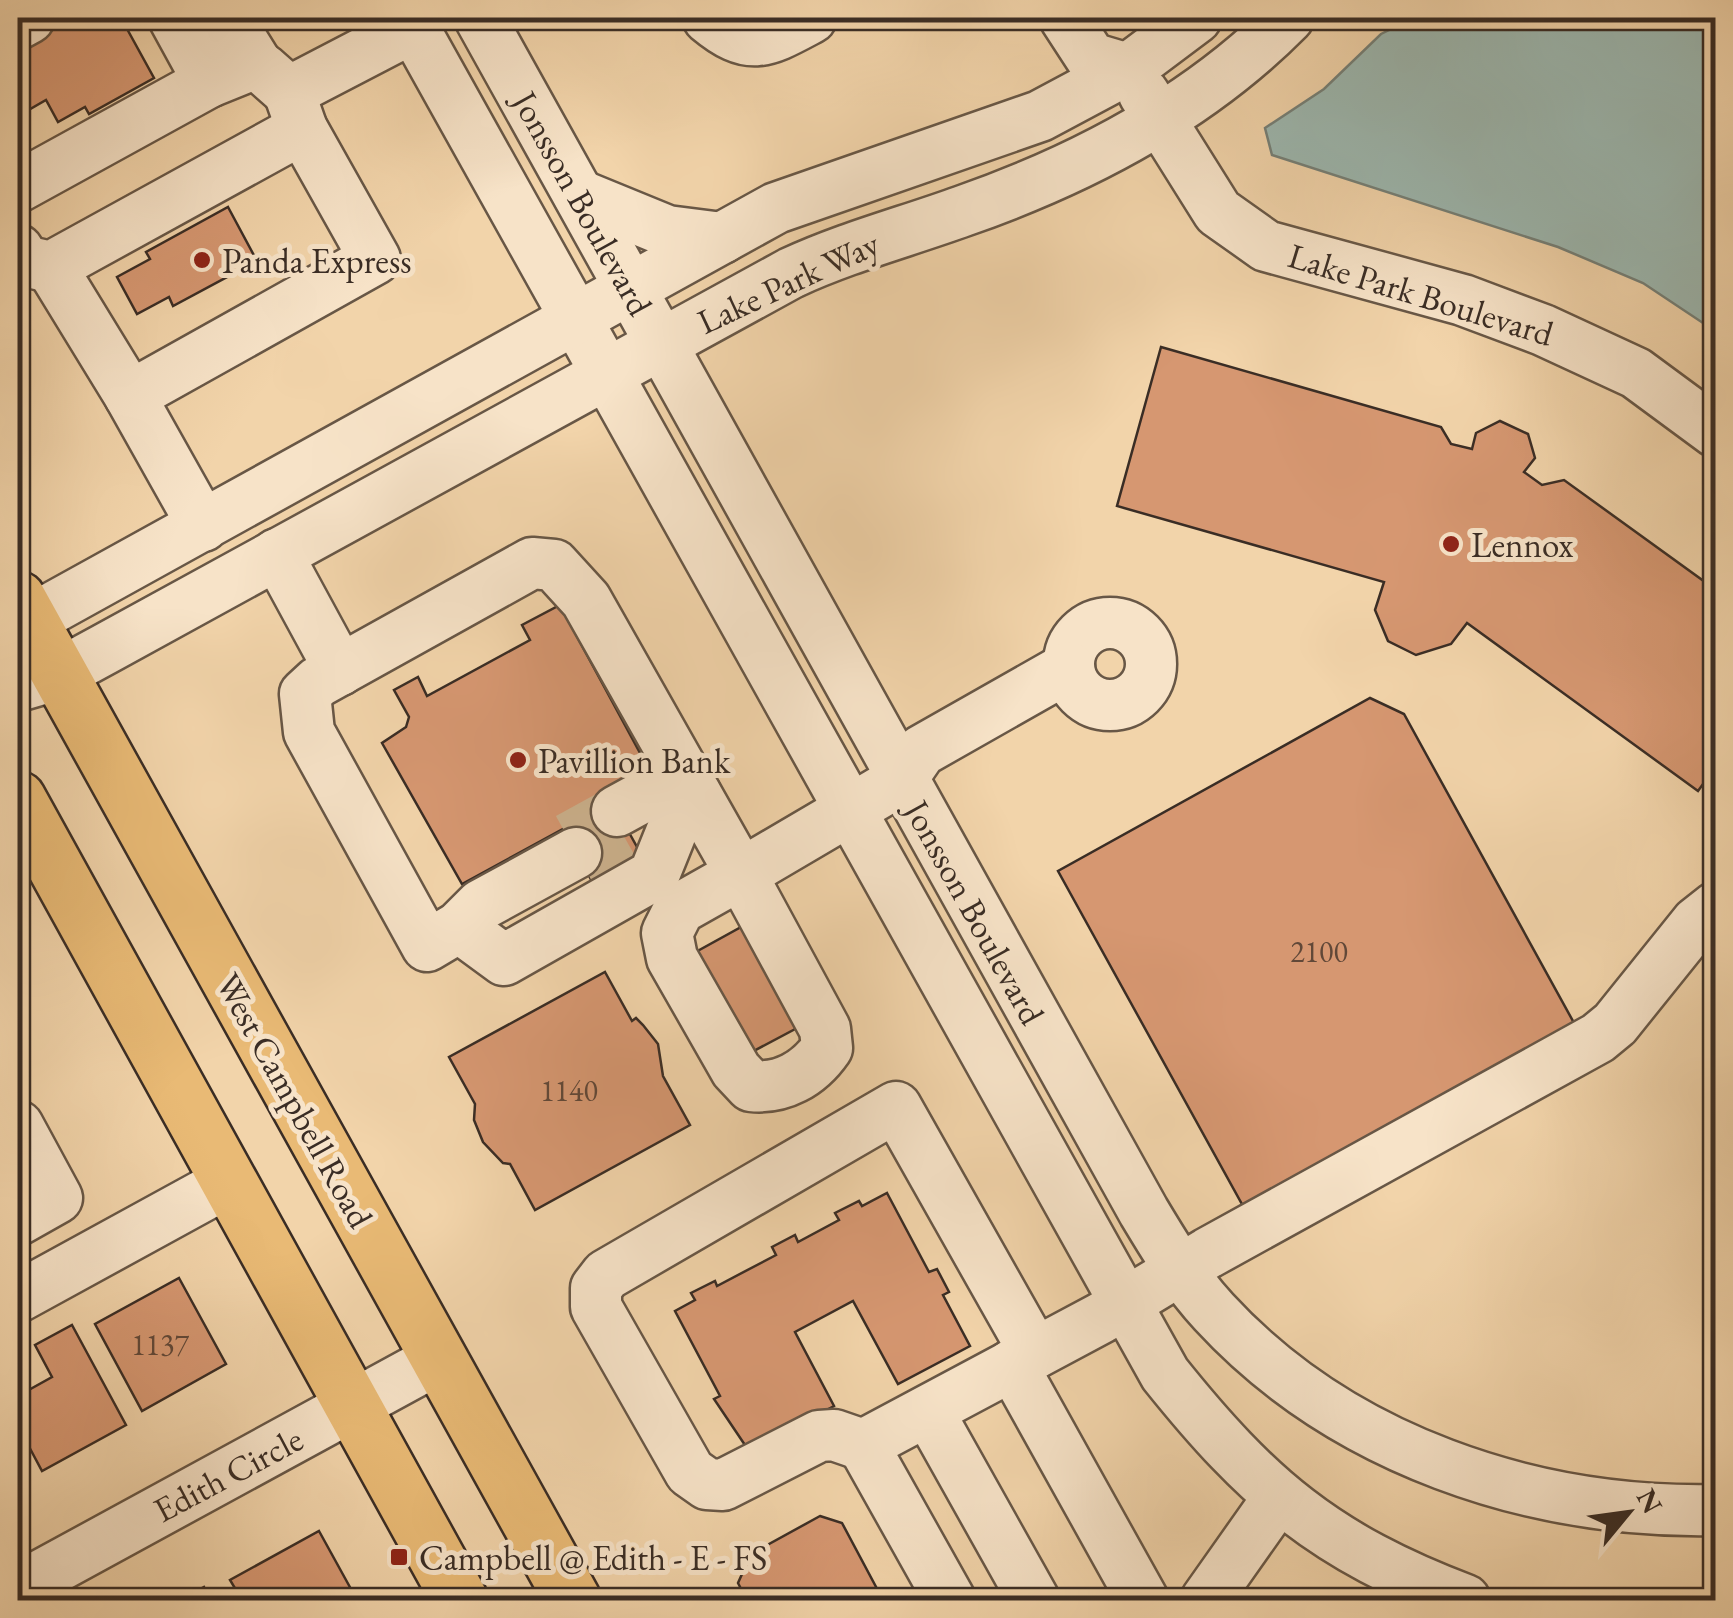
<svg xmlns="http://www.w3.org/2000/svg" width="1733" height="1618" viewBox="0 0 1733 1618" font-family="'EB Garamond',serif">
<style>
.water{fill:#9cb7af;stroke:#758078;stroke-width:2.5}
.building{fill:#d69771;stroke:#3a2d25;stroke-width:2.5}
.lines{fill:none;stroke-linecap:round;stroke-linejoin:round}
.minor-tunnel{stroke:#cdb38f;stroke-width:50;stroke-dasharray:50 25;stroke-linecap:butt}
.minor-casing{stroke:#685746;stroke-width:55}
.major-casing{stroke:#3a2d25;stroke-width:60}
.minor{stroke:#f7e3c8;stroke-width:50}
.major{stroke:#e9ba75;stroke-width:55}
.poi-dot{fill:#8f2418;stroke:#f7e3c8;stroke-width:4}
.labels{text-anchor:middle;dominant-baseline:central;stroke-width:10;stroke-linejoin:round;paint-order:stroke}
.number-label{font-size:30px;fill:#614838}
.street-label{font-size:35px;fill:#3a2d25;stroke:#f7e3c8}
.poi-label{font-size:35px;fill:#3a2d25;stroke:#f7e3c8;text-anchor:start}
</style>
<rect width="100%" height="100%" fill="#f2d4aa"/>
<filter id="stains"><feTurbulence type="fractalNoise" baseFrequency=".002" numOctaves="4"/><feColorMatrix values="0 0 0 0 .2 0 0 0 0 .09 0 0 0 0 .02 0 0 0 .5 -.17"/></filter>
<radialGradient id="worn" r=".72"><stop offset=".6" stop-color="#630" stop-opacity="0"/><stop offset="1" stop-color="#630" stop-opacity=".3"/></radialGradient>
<path class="water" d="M1414 18H1715V331L1643 283 1558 247 1272 155 1265 128 1324 89 1381 34Z"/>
<g class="building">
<path d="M39 18H121L154 78 89 114 85 107 58 122 46 100 18 116V29Z"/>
<path d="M228 207 257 261 173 306 169 297 137 314 117 277 150 259 146 252Z"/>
<path d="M1161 347 1441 427 1451 444 1472 449 1476 433 1500 421 1528 434 1535 458 1524 472 1542 485 1564 480 1716 590V766L1698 791 1467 623 1451 644 1416 655 1388 641 1375 610 1384 582 1117 506Z"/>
<path d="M560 605 653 777 611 800 642 856 593 883 563 829 462 884 382 743 406 727 409 717 394 690 418 677 427 696 530 640 522 625Z"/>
<path d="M1370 698 1404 714 1579 1032 1248 1215 1058 871Z"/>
<path d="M743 926 797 1028 748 1054 694 953Z"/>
<path d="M605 972 632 1021 636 1018 643 1025 658 1044 663 1076 690 1125 535 1210 510 1164 503 1163 483 1142 474 1120 475 1104 449 1057Z"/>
<path d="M887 1193 929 1272 937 1269 949 1292 943 1295 970 1346 898 1384 853 1301 795 1332 834 1406 749 1451 714 1399 720 1396 675 1311 695 1300 691 1293 715 1281 717 1286 776 1255 772 1247 795 1235 798 1242 839 1220 835 1213 859 1201 862 1206Z"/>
<path d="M179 1278 226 1364 142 1411 95 1324Z"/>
<path d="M72 1325 126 1425 42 1471 18 1426V1396L52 1377 35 1345Z"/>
<path d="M820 1516 842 1523 883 1600H747L738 1583 751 1554Z"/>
<path d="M319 1531 357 1600H242L230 1580Z"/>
<path d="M204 1587 211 1600H180Z"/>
</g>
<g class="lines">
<g class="minor-tunnel">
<path d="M568 838 617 811"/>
<path d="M585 869 634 841"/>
</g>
<g class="minor-casing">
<g id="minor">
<path d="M174 18 209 82"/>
<path d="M408 18 1165 1374C1258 1490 1325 1547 1465 1600"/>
<path d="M480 18 1144 1212C1165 1247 1186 1282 1214 1312 1341 1450 1532 1514 1716 1510"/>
<path d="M708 18C750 53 766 42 811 18"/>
<path d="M1065 18 1091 58 1128 69"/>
<path d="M18 24 29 18"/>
<path d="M263 69 289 92 414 27"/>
<path d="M1144 94 1218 212 1266 246 1463 300 1543 330 1636 373 1716 432"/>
<path d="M18 187 209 82 256 63 228 18"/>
<path d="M579 195 667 231 722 238"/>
<path d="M18 250 24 261 51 267 302 129"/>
<path d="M51 267 130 396"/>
<path d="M203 526 130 396 375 259 302 129 289 92"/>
<path d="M277 554 340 670"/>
<circle cx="1110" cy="664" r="41"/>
<path d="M18 627 776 208 1040 116 1128 69 1196 18"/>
<path d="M18 686 59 674 105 649 791 273C847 247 905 232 963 211 1083 169 1199 108 1288 18"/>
<path d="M617 811 650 793 683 803"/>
<path d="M576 853 481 905 459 927 427 946 309 732 305 694 318 682 532 563 554 565 586 600 741 874 901 780 921 751 1069 667"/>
<path d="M741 874 825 1029 827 1048C809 1074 782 1089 751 1086L736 1070 672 958 667 933 679 909Z"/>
<path d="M459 927 504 960 654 875 683 803 696 795"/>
<path d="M18 1126 57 1198 18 1220"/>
<path d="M18 1297 228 1182"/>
<path d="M1012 1365 1143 1600"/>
<path d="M928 1411 1034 1600"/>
<path d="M863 1445 834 1435 819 1436 723 1485 707 1484 690 1472 596 1307V1288L606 1275 896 1107 1035 1353"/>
<path d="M18 1588 438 1359"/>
<path d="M950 1600 863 1445 1101 1318 1208 1253 1598 1038 1615 1024 1697 922 1716 907"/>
<path d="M1206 1600 1278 1498"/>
</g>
</g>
<g class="major-casing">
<g id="major">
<path d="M18 599 573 1600"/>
<path d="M18 799 460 1600"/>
</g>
</g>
<use href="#minor" class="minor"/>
<use href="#major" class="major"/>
</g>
<g class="poi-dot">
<circle cx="202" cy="260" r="10"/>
<circle cx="1451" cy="544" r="10"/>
<circle cx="518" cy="760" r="10"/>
<rect x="389" y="1547" width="20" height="20" rx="5"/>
</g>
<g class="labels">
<g class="number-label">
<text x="1319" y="951">2100</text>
<text x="569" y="1090">1140</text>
<text x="160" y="1344">1137</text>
</g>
<g class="street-label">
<text transform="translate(583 203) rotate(61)">Jonsson Boulevard</text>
<text transform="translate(788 282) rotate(-25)">Lake Park Way</text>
<text transform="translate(1421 294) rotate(17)">Lake Park Boulevard</text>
<text transform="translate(975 912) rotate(61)">Jonsson Boulevard</text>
<text transform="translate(295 1100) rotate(61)">West Campbell Road</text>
<text transform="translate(228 1474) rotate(-28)">Edith Circle</text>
</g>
<g class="poi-label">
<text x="222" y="260">Panda Express</text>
<text x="1471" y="544">Lennox</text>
<text x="538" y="760">Pavillion Bank</text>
<text x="419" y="1557">Campbell @ Edith - E - FS</text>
</g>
</g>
<rect width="1733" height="1618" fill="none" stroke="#f2d4aa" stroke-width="60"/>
<rect x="20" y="20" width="1693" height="1578" fill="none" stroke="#3a2d25" stroke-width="5"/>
<rect x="30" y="30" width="1673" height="1558" fill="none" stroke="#3a2d25" stroke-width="2.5"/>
<g transform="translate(1628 1513) rotate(61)" stroke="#f7e3c8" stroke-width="8" paint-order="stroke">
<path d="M0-8L18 38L0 25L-18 38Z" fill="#3a2d25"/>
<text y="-15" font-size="28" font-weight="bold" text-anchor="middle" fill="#3a2d25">N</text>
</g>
<rect width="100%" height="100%" filter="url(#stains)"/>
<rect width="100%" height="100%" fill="url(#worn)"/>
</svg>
